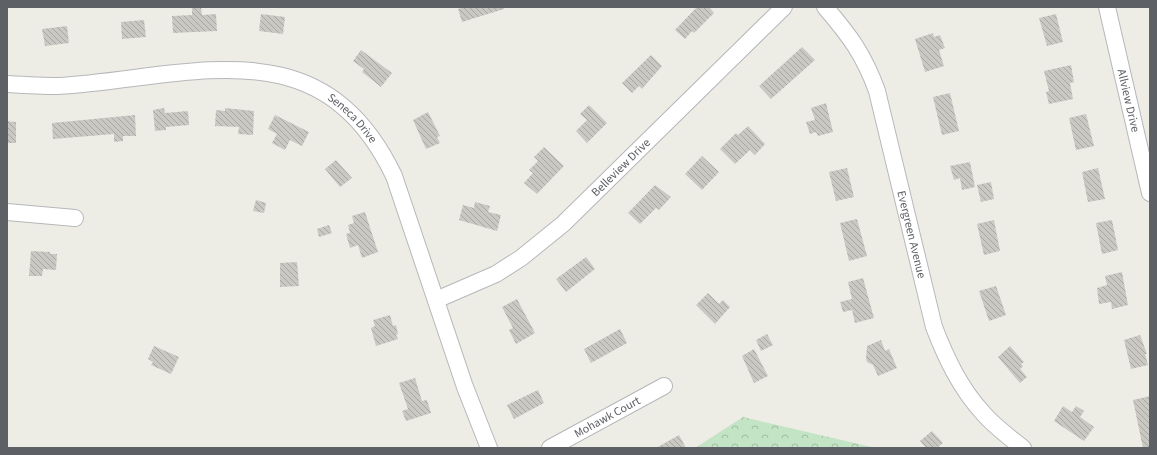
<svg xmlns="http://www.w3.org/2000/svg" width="1157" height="455" viewBox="0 0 1157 455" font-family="'Source Sans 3',sans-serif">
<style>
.forest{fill:url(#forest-crowns)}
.building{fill:url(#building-back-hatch)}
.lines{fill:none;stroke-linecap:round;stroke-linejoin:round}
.minor-casing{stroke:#b6b7bb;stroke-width:18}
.minor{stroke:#fff;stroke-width:16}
.labels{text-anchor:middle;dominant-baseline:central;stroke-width:3.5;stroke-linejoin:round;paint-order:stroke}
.street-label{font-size:12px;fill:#5d6065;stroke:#fff}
</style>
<defs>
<pattern id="forest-crowns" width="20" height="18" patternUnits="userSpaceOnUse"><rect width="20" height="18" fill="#c3e4c5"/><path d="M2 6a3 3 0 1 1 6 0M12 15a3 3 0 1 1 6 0" fill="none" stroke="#a2bca4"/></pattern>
<pattern id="building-back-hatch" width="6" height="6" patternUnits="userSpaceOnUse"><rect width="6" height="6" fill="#cac8c2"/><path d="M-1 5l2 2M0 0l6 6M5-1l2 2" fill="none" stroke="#a7a6a1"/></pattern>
</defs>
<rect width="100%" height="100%" fill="#eeede5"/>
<path class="forest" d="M743 417 876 448H695Z"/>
<g class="building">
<path d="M192 7H201L202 15 216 14 217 31 173 33 172 16 192 15Z"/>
<path d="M464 7H504V9L462 22 458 9Z"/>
<path d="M697 7H709L714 13 694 33 692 31 685 39 675 30Z"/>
<path d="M261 14 285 17 283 34 259 31Z"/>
<path d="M1056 14 1063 42 1047 46 1039 18Z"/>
<path d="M144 20 146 37 122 39 121 22Z"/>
<path d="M67 26 69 43 45 46 42 29Z"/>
<path d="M933 33 934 37 940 35 945 48 939 50 944 66 925 72 915 39Z"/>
<path d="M802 47 815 60 771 99 759 86Z"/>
<path d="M361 50 392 73 381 87 362 72 364 69 353 61Z"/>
<path d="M651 55 662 66 642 89 639 86 632 93 622 83Z"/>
<path d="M1071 65 1074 82 1070 83 1073 99 1049 104 1046 92 1049 91 1044 71Z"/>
<path d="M950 93 959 131 942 135 933 97Z"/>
<path d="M826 103 833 132 818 136 816 132 810 134 806 122 815 120 811 108Z"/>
<path d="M589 105 607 123 587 143 576 131 587 120 580 114Z"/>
<path d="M164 108 165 113 188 111 189 125 166 127V130L155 131 153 110Z"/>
<path d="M225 108 254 111 253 135 238 134 239 127 215 126 216 110 225 111Z"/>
<path d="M428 112 440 136 437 137 440 143 426 149 413 120Z"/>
<path d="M1086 114 1094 146 1076 150 1069 118Z"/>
<path d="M135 115 136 136H123V141L114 142V134L53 139 52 123Z"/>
<path d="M275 115 309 132 302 146 290 140 285 150 272 143 277 134 268 129Z"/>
<path d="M7 121 16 122V143H7Z"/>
<path d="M748 126 765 144 755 155 750 150 735 164 720 149 736 133 738 135Z"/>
<path d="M544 147 564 166 537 194 524 183 533 173 529 170 538 161 534 157Z"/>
<path d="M702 156 719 172 702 190 685 174Z"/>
<path d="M336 160 352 178 340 187 325 169Z"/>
<path d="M970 162 975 187 962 190 960 178 954 180 950 166Z"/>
<path d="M847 168 854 197 836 201 829 172Z"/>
<path d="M1098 168 1105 199 1088 202 1082 172Z"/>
<path d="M991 182 994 199 981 202 977 185Z"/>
<path d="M655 185 671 197 659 210 656 208 640 224 628 213Z"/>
<path d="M256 200 266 203 264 213 253 211Z"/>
<path d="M475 202 490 206 488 212 501 215 497 231 459 220 463 205 474 208Z"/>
<path d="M365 212 378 252 362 258 358 245 350 248 346 234 350 233 348 225 354 223 352 216Z"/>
<path d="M857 219 867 256 849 261 840 223Z"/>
<path d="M994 220 1000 251 984 255 977 224Z"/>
<path d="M1112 220 1118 250 1102 254 1096 223Z"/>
<path d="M329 225 332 233 319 237 317 229Z"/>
<path d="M31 251 50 252V254H57L56 270 43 269 42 276H29Z"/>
<path d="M586 257 595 269 566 292 556 279Z"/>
<path d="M297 262 299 286 280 287V263Z"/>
<path d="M1122 272 1128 305 1112 309 1111 302 1099 304 1097 288 1107 285 1105 276Z"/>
<path d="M863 278 874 318 855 323 852 310 843 312 840 302 852 299 848 282Z"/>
<path d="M996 286 1006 315 989 321 979 291Z"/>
<path d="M708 293 719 304 723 300 730 307 715 324 696 305Z"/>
<path d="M517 299 535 333 516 344 509 330 513 328 502 307Z"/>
<path d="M390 315 393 326 396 325 398 334 396 335 398 339 376 346 371 328 375 326 373 320Z"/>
<path d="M620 329 627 343 591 363 584 349Z"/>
<path d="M767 334 773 345 761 351 756 340Z"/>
<path d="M1140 335 1147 354H1145L1148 365 1131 369 1124 340Z"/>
<path d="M881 340 885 351 889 349 897 368 878 376 873 365 867 362 866 358 867 346Z"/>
<path d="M154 346 179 357 171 374 151 365 153 362 148 359Z"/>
<path d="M1010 346 1024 362 1021 364 1023 366 1020 369 1027 377 1020 383 998 357Z"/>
<path d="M754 349 768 376 754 383 742 356Z"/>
<path d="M415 378 422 401 427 400 431 413 406 421 402 411 408 409 399 383Z"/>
<path d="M538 390 544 403 514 419 507 405Z"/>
<path d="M1150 396V448H1143L1133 400Z"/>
<path d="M1063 406 1072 412 1076 406 1084 411 1080 417 1094 427 1084 441 1054 421Z"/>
<path d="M932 431 943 443 937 448H926L920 441Z"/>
<path d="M679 435 686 448H656Z"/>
</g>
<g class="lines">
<g class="minor-casing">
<g id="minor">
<path id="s1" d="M825 7C850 36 864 55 877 91L934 327C946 358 960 388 983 413 994 426 1009 437 1023 448"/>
<path id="s2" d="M1107 7 1150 193"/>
<path id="s3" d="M7 84C24 85 41 86 58 86 190 78 321 23 394 176L465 387 489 448"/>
<path d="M7 212 75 218"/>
<path id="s4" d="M436 300 496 274 521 258 563 224 784 7"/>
<path id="s5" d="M550 448 664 386"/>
</g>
</g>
<use href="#minor" class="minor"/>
</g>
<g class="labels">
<g class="street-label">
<text stroke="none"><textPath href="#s2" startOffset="96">Allview Drive</textPath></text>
<text stroke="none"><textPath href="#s3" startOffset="360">Seneca Drive</textPath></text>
<text stroke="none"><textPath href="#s4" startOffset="230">Belleview Drive</textPath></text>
<text stroke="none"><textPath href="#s1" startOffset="247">Evergreen Avenue</textPath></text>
<text stroke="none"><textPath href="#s5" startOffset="65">Mohawk Court</textPath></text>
</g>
</g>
<rect width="1157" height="455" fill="none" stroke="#5d6065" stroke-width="16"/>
</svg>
